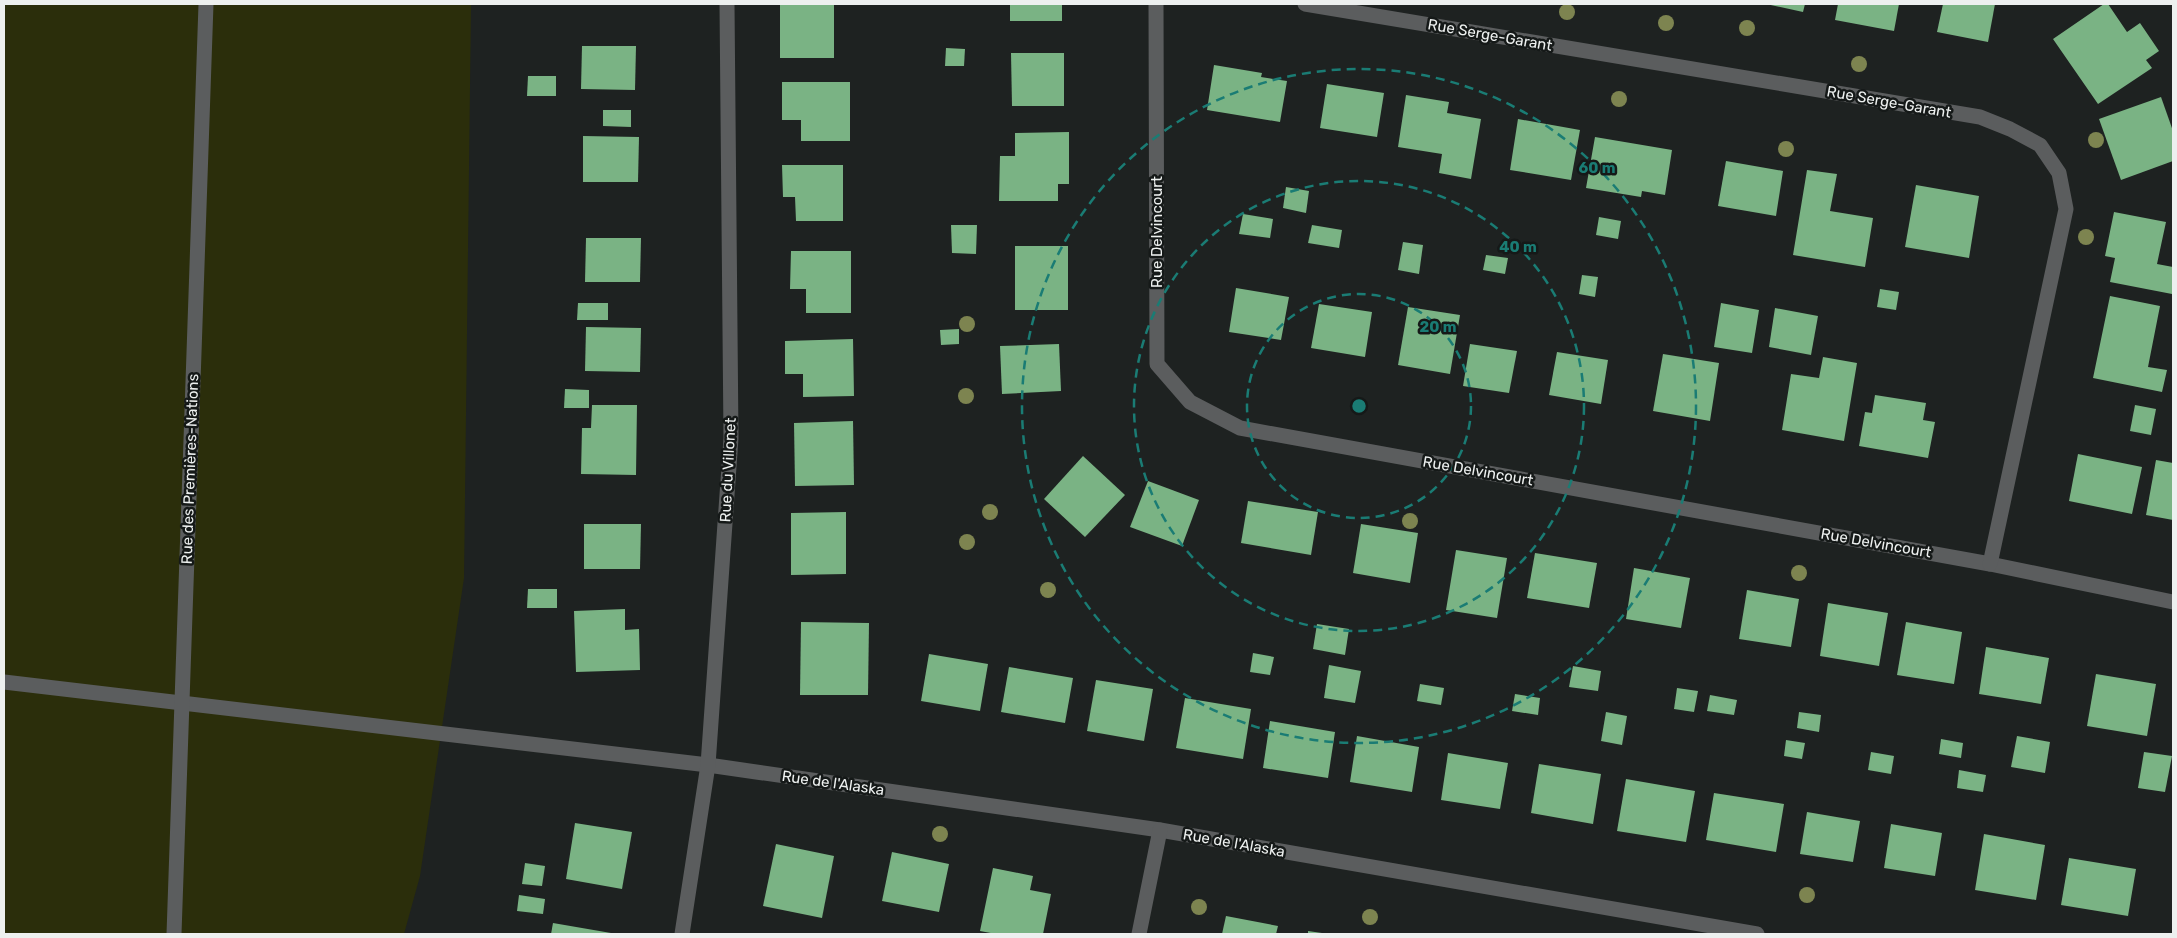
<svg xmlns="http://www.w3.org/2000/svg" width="2177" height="938" viewBox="0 0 2177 938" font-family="Rubik,sans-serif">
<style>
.green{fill:#2b2e0b}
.building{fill:#7ab384}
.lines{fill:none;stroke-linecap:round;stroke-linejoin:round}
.street{stroke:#5b5d5e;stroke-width:15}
.tree{fill:#7d8450}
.ring{fill:none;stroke:#1a7c74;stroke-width:2.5;stroke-dasharray:9 6}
.labels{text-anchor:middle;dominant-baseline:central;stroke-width:5;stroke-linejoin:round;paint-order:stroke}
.street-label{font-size:15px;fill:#edf0ef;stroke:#151918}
.centre{fill:#1a7c74;stroke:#151918;stroke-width:2.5}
.ring-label{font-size:15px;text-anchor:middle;font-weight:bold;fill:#1a7c74;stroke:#151918;stroke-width:5;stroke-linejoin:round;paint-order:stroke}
</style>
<rect width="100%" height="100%" fill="#1e2221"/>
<path class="green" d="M4 4H471L464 578 420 876 404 934H4Z"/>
<g class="building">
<rect x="780" y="4" width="54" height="54"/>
<rect x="1010" y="4" width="52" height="17"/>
<path d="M1766 4H1805L1803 12Z"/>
<path d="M1838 4H1899L1894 31 1835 20Z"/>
<path d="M1943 4H1995L1988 42 1937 32Z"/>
<path d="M2104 4H2108L2127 32 2140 23 2159 51 2146 60 2152 68 2098 104 2053 39Z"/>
<path d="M582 46H636L635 90 581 89Z"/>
<path d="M946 48 965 49 964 66H945Z"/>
<path d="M1011 53H1064V106H1012Z"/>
<path d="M1214 65 1262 73 1261 77 1287 81 1280 122 1207 110Z"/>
<path d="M528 76H556V96H527Z"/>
<path d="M782 82H850V141H801V120H782Z"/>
<path d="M1327 84 1384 93 1377 137 1320 128Z"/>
<path d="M1406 95 1449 102 1447 113 1481 119 1471 179 1439 173 1442 154 1398 147Z"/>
<path d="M2161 97 2173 131V161L2121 180 2099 119Z"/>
<path d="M603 110H631V127L603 126Z"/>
<path d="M1518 119 1580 130 1571 180 1510 170Z"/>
<path d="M1069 132V184H1058V201H999L1000 156H1015V133Z"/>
<path d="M583 136 639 137 638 182H583Z"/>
<path d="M1595 137 1672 150 1665 195 1642 191 1641 197 1586 188Z"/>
<path d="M1726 161 1783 171 1776 216 1718 206Z"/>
<path d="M782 165H843V221H796L795 197H783Z"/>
<path d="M1807 170 1837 174 1830 211 1873 218 1865 267 1793 255Z"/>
<path d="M1916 185 1979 196 1969 258 1905 247Z"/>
<path d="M1286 187 1309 191 1306 213 1283 208Z"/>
<path d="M2114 212 2166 222 2157 264 2173 267 2172 294 2110 282 2115 258 2105 256Z"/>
<path d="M1243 214 1273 219 1270 238 1239 234Z"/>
<path d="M1599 217 1621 221 1618 239 1596 235Z"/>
<path d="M951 225H977L976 254 952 253Z"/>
<path d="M1312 225 1342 230 1339 248 1308 243Z"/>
<path d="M586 238H641L640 282H585Z"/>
<path d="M1403 242 1423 245 1419 274 1398 270Z"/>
<rect x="1015" y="246" width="53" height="64"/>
<path d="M791 251H851V313H806V289H790Z"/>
<path d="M1486 255 1508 258 1505 274 1483 270Z"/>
<path d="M1582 275 1598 277 1595 297 1579 294Z"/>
<path d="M1236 288 1289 297 1281 340 1229 332Z"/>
<path d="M1880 289 1899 292 1896 310 1877 307Z"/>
<path d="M2110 296 2160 306 2148 367 2167 370 2162 392 2093 378Z"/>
<path d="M578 303H608V320H577Z"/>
<path d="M1721 303 1759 310 1752 353 1714 347Z"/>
<path d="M1319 304 1372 312 1365 357 1311 348Z"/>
<path d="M1408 307 1460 315 1450 374 1398 365Z"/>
<path d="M1775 308 1818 316 1811 355 1769 347Z"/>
<path d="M586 327 641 328 640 372 585 371Z"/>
<path d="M959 329V344L941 345 940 330Z"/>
<path d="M853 339 854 396 803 397V374H785V341Z"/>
<path d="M1059 344 1061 391 1002 394 1000 346Z"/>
<path d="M1470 344 1517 351 1509 393 1463 386Z"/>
<path d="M1557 352 1608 360 1601 404 1549 395Z"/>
<path d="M1663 354 1719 363 1710 421 1653 411Z"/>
<path d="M1823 357 1857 363 1844 441 1782 430 1791 374 1819 378Z"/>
<path d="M565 389 589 390V408H564Z"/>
<path d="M1875 395 1926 403 1923 420 1935 422 1928 458 1859 446 1865 412 1872 413Z"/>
<path d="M592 405H637L636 475 581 474 582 428H591Z"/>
<path d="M2135 405 2156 409 2151 435 2130 431Z"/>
<path d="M853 421 854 485 795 486 794 423Z"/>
<path d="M2078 454 2142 467 2132 514 2069 501Z"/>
<path d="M1083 456 1125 495 1085 537 1044 499Z"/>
<path d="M2156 460 2173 463V520L2146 515Z"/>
<path d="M1148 481 1199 500 1182 546 1130 527Z"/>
<path d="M1248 501 1318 512 1311 555 1241 543Z"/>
<path d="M846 512V574L791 575V513Z"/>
<path d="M584 524H641L640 569H584Z"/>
<path d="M1361 524 1418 533 1410 583 1353 573Z"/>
<path d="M1456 550 1507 558 1497 618 1446 610Z"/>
<path d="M1535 553 1597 563 1589 608 1527 598Z"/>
<path d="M1634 568 1690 578 1681 628 1626 619Z"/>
<path d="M528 589H557V608H527Z"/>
<path d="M1747 590 1799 599 1791 647 1739 639Z"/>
<path d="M1828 603 1888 613 1879 666 1820 656Z"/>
<path d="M625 609V630L639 629 640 670 576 672 574 611Z"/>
<path d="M801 622 869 623 868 695H800Z"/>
<path d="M1906 622 1962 632 1954 684 1897 675Z"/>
<path d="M1317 624 1349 629 1345 655 1313 649Z"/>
<path d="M1986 647 2049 658 2041 704 1979 694Z"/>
<path d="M1253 653 1274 657 1270 675 1250 672Z"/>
<path d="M929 654 988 664 980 711 921 701Z"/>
<path d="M1329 665 1361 671 1355 703 1324 698Z"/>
<path d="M1573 666 1601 671 1598 691 1569 687Z"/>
<path d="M1009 667 1073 678 1065 723 1001 712Z"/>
<path d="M2096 674 2156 684 2147 736 2087 726Z"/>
<path d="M1096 680 1153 689 1144 741 1087 731Z"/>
<path d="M1420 684 1444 688 1441 705 1417 701Z"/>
<path d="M1677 688 1698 691 1694 712 1674 709Z"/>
<path d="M1515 694 1540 698 1538 715 1512 711Z"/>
<path d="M1710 695 1737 700 1734 715 1707 711Z"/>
<path d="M1185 698 1251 709 1243 759 1176 748Z"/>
<path d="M1606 712 1627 716 1622 745 1601 741Z"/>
<path d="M1799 712 1821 715 1819 732 1797 728Z"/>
<path d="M1270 721 1335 732 1328 778 1263 768Z"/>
<path d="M1357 736 1419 747 1412 792 1350 782Z"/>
<path d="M2017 736 2050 742 2045 773 2011 767Z"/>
<path d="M1941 739 1963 743 1961 758 1939 754Z"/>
<path d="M1786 740 1805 743 1802 759 1784 756Z"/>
<path d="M1871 752 1894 756 1891 774 1868 770Z"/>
<path d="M2144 752 2172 756 2165 792 2138 788Z"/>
<path d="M1448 753 1508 763 1500 809 1441 800Z"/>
<path d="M1539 764 1601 774 1593 824 1531 813Z"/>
<path d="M1959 770 1986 775 1983 792 1957 788Z"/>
<path d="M1626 779 1695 791 1686 842 1617 831Z"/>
<path d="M1714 793 1784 804 1776 852 1706 840Z"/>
<path d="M1807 812 1860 821 1853 862 1800 854Z"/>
<path d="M575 823 632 832 622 889 566 879Z"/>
<path d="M1891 824 1942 833 1935 876 1884 868Z"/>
<path d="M1984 834 2045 845 2036 900 1975 890Z"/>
<path d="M776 844 834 856 822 918 763 906Z"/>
<path d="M892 852 949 864 939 912 882 901Z"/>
<path d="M2069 858 2136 869 2128 916 2061 905Z"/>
<path d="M525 863 545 866 542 886 522 884Z"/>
<path d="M993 868 1033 876 1030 890 1051 894 1043 934H996L980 931Z"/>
<path d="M519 895 545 899 543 914 517 911Z"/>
<path d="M1226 916 1278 926 1276 934H1222Z"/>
<path d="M553 923 611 933V934H551Z"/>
<path d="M1308 931 1322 933 1321 934H1308Z"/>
</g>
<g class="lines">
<g class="street">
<path d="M1156 4 1157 364 1190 402 1240 428 1990 564 2173 602"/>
<path d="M1305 4 1980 117 2010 129 2040 145 2059 173 2066 209 1990 564"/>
<path d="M4 682 708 765 1160 830 1757 934"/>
<path d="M174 934 206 4"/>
<path d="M682 934 708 765 731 438 727 4"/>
<path d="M1139 934 1160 830"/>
</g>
</g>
<g class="tree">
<circle cx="1567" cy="12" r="8"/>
<circle cx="1666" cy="23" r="8"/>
<circle cx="1747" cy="28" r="8"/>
<circle cx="1859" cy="64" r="8"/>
<circle cx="1619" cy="99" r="8"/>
<circle cx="2096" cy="140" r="8"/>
<circle cx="1786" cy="149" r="8"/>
<circle cx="2086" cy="237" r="8"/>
<circle cx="967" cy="324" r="8"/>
<circle cx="966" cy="396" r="8"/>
<circle cx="990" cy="512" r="8"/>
<circle cx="1410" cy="521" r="8"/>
<circle cx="967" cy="542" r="8"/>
<circle cx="1799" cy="573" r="8"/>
<circle cx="1048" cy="590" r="8"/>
<circle cx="940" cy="834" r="8"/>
<circle cx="1807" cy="895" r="8"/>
<circle cx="1199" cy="907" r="8"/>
<circle cx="1370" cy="917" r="8"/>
</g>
<g class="ring">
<circle cx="1359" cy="406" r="112"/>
<circle cx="1359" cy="406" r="225"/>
<circle cx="1359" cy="406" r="337"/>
</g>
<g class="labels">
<g class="street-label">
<text transform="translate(1490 35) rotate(10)">Rue Serge-Garant</text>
<text transform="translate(1889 102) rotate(10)">Rue Serge-Garant</text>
<text transform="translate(1157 232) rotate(-90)">Rue Delvincourt</text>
<text transform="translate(190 469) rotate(-88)">Rue des Premières-Nations</text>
<text transform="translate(728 470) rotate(-87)">Rue du Villonet</text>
<text transform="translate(1478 471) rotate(10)">Rue Delvincourt</text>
<text transform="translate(1876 543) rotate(10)">Rue Delvincourt</text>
<text transform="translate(833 783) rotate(8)">Rue de l'Alaska</text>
<text transform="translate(1234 843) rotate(10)">Rue de l'Alaska</text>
</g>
</g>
<circle cx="1359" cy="406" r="8" class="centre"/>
<g class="ring-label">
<text x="1597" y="173">60 m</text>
<text x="1518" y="252">40 m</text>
<text x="1438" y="332">20 m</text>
</g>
<rect width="2177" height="938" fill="none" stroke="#edf0ef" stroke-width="10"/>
</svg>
